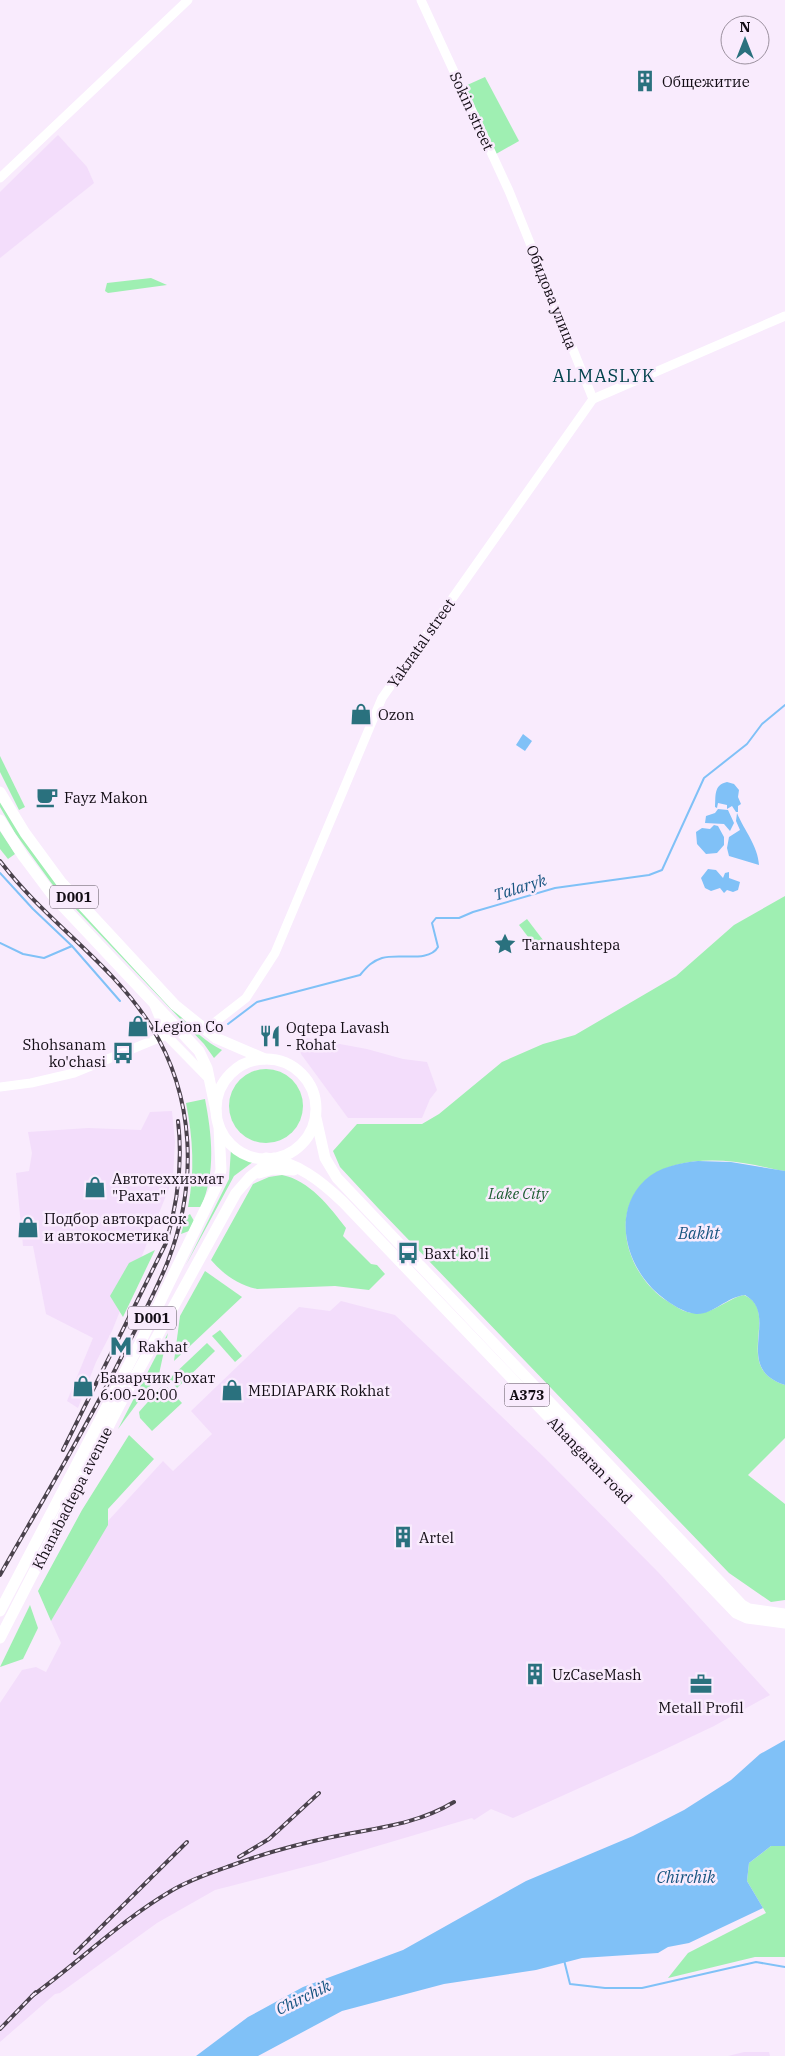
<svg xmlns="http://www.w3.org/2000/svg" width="785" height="2056" viewBox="0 0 785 2056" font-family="'IBM Plex Serif',serif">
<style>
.built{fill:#f3ddfb}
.green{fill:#9fefb2}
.water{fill:#80c1f7}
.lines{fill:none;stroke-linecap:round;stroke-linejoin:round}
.stream{stroke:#80c1f7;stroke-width:2}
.secondary{stroke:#fff;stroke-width:9}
.highway{stroke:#fff;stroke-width:11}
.rail-casing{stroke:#4a424c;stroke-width:4}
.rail{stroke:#f9ebfd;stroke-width:2;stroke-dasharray:5.5;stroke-linecap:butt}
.labels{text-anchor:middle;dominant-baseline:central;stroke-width:5;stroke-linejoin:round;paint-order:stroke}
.shield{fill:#f9ebfd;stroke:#58505b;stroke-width:1}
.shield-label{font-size:14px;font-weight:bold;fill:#130d15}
.poi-label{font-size:15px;fill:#130d15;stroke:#f9ebfd;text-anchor:start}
.street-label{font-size:15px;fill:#130d15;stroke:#f9ebfd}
.park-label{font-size:15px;font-style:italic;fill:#1d5c32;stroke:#f9ebfd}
.water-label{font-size:16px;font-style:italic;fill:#165480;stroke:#f9ebfd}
.quarter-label{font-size:18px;letter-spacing:1px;fill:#00414b;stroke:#f9ebfd}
</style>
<rect width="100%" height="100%" fill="#f9ebfd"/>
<g class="built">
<path d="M58 135 87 167 94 183 0 258V192Z"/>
<path d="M307 1038 367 1049 403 1059 427 1062 437 1090 430 1099 422 1118H348L301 1054 298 1045Z"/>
<path d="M172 1111 175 1142 173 1178 112 1331 96 1362 78 1408 67 1401 93 1338 46 1314 33 1246H23L16 1173 29 1171 32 1153 28 1132 88 1128 141 1130 150 1112Z"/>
<path d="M341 1301 395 1315 544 1457 659 1573 770 1695 714 1726 655 1754 513 1818 491 1809 474 1820 472 1818 320 1863 215 1890 157 1923 60 1993 55 1994 0 2042V1703L22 1670 36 1667 46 1672 61 1643 51 1621 107 1522 163 1461 173 1471 212 1434 191 1411 299 1307 330 1311Z"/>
<path d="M744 2052H769L770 2056H728Z"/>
</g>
<g class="green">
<path d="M485 77 519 141 496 154 465 86Z"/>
<path d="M151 278 167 285 108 293 105 291 107 283Z"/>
<path d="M0 756 25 807 19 810 0 772Z"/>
<path d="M0 799C53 865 104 935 163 997 181 1016 198 1038 222 1050L214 1058 204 1044 52 884 15 833 0 807Z"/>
<path d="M0 831 15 854 8 859 0 849Z"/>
<path d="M785 896V1171C775 1170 765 1167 755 1165 730 1160 701 1158 676 1165 607 1184 615 1263 664 1299 674 1305 683 1313 695 1313 712 1315 726 1299 744 1295 782 1311 730 1368 785 1385V1438L748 1475 785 1504V1600L771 1602 729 1573 378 1208 340 1167 333 1151 357 1124H422L439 1114 502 1062 543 1044 575 1035 676 976 734 925Z"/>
<path d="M527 919 543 940 535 946 519 925Z"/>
<circle cx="266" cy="1106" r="37"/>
<path d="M205 1099C212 1136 216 1172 201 1207H188C195 1172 193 1138 186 1103Z"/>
<path d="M231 1149 243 1157 254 1161 234 1176 186 1265 229 1179Z"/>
<path d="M282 1175C309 1180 330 1207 346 1228L343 1236 371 1264 377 1265 385 1274 369 1290 335 1286 257 1289C238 1285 223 1274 211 1260L253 1184 269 1177Z"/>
<path d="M190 1214 194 1221 189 1231 181 1234 186 1217Z"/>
<path d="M155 1250 123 1317 110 1296 129 1263Z"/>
<path d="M205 1271 242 1297 174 1361 180 1316Z"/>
<path d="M220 1330 242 1356 235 1362 212 1336Z"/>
<path d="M168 1333 159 1374 118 1429Z"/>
<path d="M207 1343 215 1351 177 1388 169 1379Z"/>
<path d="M161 1387H167L182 1403 152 1431 140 1418 139 1412Z"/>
<path d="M129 1435 154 1459 108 1509V1525L51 1621 38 1591 82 1510Z"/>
<path d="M30 1605 38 1628 23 1659 0 1667Z"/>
<path d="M771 1846H785V1957H755L668 1978 688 1953 766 1913 747 1881 749 1863Z"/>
</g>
<g class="water">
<path d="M523 734 532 741 525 751 516 745Z"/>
<path d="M727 782 734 784 739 790 738 797 741 804 738 806V812H736L732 806 727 809V805L718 803 717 808 715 807C716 797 713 785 727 782Z"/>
<path d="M718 809 728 810 734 823 730 831 724 824 705 823 706 816 715 813Z"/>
<path d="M737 813C744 830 758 846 759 865L729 856 727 848 729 837 740 830 736 821Z"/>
<path d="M714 825 718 826 724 837V845L717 853 706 854 697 844 696 832 702 828 710 829Z"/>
<path d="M708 869 716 870 723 878 725 873 729 872V878L740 882 738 890 733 892 727 890 724 893 720 888 711 891 705 888 701 878Z"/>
<path d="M698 1161 731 1162 785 1171V1385C731 1368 781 1315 745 1295 726 1297 713 1315 696 1314 683 1312 672 1305 662 1297 628 1271 609 1214 645 1180 659 1167 679 1163 698 1161Z"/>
<path d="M785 1740V1846H771L749 1863 747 1881 763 1908 689 1943 668 1947 658 1953 582 1958 536 1970 444 1984 342 2011 258 2056H196L248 2017 303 1987 403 1950 526 1881 633 1836 684 1810 731 1780 760 1754Z"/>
</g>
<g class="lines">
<g class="stream">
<path d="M0 873 33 909 72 946"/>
<path d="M0 943 23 954 44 958 72 946 120 1001"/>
<path d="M228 1024 257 1002 360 975C367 967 372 961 382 958 398 953 429 963 438 947L432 923 436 918H459L473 912 555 888 649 875 662 870 704 778 747 744 762 724 785 705"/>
<path d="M564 1960 570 1984 605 1988H642L756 1962 785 1967"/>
</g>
<g class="secondary">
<path d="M421 0 509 191 593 399"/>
<path d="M0 178 188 0"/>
<path d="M593 399 785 316"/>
<path d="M154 1005 166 1035 210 1080"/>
<path d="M205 1030 246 998 275 953 382 698 593 399"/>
<path d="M0 1087 31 1083 74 1073 166 1035"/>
</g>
<g class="highway">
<path d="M0 792 25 833 61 882 175 1005 216 1038 265 1059"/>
<path d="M0 820 23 856 53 896 199 1051 207 1068 216 1111"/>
<circle cx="266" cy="1109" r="50"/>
<path d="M316 1118 325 1158 337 1178 742 1605 749 1609 785 1614"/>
<path d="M266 1158C297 1162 321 1181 343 1202L736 1613 747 1618 785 1623"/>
<path d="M259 1173 273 1169 294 1170"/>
<path d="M0 1611 140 1343 217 1185 221 1170 219 1126"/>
<path d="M0 1638 120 1404 236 1193 250 1177 274 1158"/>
</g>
<g class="rail-casing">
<g id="rail">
<path d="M0 861C45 921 111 962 151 1026 195 1097 198 1183 168 1261 155 1294 137 1326 121 1358 84 1432 41 1503 0 1575"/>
<path d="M63 1450 166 1243C178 1202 183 1163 178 1121"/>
<path d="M239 1857 269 1839 319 1793"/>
<path d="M75 1953 187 1842"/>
<path d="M32 1996C79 1962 120 1921 171 1891 189 1880 210 1873 230 1866 262 1854 298 1844 332 1837 375 1828 416 1825 454 1802"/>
<path d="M0 2029 36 1992"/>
</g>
</g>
<use href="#rail" class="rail"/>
</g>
<defs>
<g id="building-bare" transform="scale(1.725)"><path d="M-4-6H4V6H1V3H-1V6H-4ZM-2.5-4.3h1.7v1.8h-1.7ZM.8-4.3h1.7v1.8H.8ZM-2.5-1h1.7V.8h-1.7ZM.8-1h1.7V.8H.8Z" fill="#2a717e" stroke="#f9ebfd" stroke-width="2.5" paint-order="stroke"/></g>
<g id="shop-bare" transform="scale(1.725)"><path d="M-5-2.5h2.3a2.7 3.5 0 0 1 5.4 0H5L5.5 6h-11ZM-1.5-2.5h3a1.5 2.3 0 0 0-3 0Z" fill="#2a717e" stroke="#f9ebfd" stroke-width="2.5" paint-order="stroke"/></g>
<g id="cafe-bare" transform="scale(1.725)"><path d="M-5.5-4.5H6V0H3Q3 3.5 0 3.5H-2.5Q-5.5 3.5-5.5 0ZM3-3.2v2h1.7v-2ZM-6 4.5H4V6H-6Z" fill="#2a717e" stroke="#f9ebfd" stroke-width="2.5" paint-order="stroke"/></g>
<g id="sight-bare" transform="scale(1.725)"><path d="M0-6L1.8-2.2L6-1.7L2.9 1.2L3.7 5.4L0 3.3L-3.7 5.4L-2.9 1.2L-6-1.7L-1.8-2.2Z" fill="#2a717e" stroke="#f9ebfd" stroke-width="2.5" paint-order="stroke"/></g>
<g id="restaurant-bare" transform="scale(1.725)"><path d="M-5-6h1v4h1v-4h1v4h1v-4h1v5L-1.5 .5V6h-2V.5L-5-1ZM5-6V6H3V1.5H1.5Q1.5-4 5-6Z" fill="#2a717e" stroke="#f9ebfd" stroke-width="2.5" paint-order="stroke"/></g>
<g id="bus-bare" transform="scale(1.725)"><path d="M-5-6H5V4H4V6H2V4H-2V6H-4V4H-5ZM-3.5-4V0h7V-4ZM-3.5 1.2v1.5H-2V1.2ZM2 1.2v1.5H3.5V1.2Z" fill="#2a717e" stroke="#f9ebfd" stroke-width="2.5" paint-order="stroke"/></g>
<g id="metro-bare" transform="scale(1.725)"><path d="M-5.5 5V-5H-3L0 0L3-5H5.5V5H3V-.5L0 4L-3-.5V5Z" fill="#2a717e" stroke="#f9ebfd" stroke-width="2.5" paint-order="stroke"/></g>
<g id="office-bare" transform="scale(1.725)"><path d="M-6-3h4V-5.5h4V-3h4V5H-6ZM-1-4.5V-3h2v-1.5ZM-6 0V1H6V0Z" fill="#2a717e" stroke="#f9ebfd" stroke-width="2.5" paint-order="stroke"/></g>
</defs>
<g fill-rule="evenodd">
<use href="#building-bare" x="645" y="81"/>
<use href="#shop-bare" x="361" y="714"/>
<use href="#cafe-bare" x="47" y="797"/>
<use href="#sight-bare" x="505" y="944"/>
<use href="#shop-bare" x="138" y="1026"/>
<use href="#restaurant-bare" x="270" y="1036"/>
<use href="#bus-bare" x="123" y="1053"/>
<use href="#shop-bare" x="95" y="1187"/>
<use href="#shop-bare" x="28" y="1227"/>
<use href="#bus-bare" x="408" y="1253"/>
<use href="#metro-bare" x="121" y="1346"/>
<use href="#shop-bare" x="83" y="1386"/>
<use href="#shop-bare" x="232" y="1390"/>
<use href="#building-bare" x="403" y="1537"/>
<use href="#building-bare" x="535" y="1674"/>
<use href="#office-bare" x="701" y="1684"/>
</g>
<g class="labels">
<g class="shield">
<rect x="50" y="885.5" width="48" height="23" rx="4"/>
<rect x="128" y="1306.5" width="48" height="23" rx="4"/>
<rect x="504.5" y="1383.5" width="45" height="23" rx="4"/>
</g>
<g class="shield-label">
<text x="74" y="897">D001</text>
<text x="152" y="1318">D001</text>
<text x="527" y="1395">A373</text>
</g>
<g class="poi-label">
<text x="662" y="81">Общежитие</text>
<text x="378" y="714">Ozon</text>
<text x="64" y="797">Fayz Makon</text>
<text x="522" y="944">Tarnaushtepa</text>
<text x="154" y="1026">Legion Co</text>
<text x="286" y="1027">Oqtepa Lavash<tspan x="286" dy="17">- Rohat</tspan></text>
<text x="106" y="1044" text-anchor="end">Shohsanam<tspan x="106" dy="17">ko'chasi</tspan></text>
<text x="112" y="1178">Автотеххизмат<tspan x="112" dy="17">"Рахат"</tspan></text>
<text x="44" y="1218">Подбор автокрасок<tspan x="44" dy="17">и автокосметика</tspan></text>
<text x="424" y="1253">Baxt ko'li</text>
<text x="138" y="1346">Rakhat</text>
<text x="100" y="1377">Базарчик Рохат<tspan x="100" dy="17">6:00-20:00</tspan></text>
<text x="248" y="1390">MEDIAPARK Rokhat</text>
<text x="419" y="1537">Artel</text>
<text x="552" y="1674">UzCaseMash</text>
<text x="701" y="1707" text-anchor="middle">Metall Profil</text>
</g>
<g class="street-label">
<text transform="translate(472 111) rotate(65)">Sokin street</text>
<text transform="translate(552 297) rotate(68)">Обидова улица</text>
<text transform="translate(421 643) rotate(-55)">Yakлatal street</text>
<text transform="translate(590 1460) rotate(46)">Ahangaran road</text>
<text transform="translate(72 1498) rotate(-63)">Khanabadtepa avenue</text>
</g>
<g class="park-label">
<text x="518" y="1193">Lake City</text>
</g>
<g class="water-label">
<text transform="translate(520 887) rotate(-17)">Talaryk</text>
<text x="699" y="1233">Bakht</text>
<text x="686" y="1877">Chirchik</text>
<text transform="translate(303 1997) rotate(-26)">Chirchik</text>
</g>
<g class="quarter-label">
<text x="604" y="375">ALMASLYK</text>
</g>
</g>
<g transform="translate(745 40)"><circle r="24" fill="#f9ebfd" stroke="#9d92a0"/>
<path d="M0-4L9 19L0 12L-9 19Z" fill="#2a717e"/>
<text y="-8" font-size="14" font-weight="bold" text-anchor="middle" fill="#130d15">N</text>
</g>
</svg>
